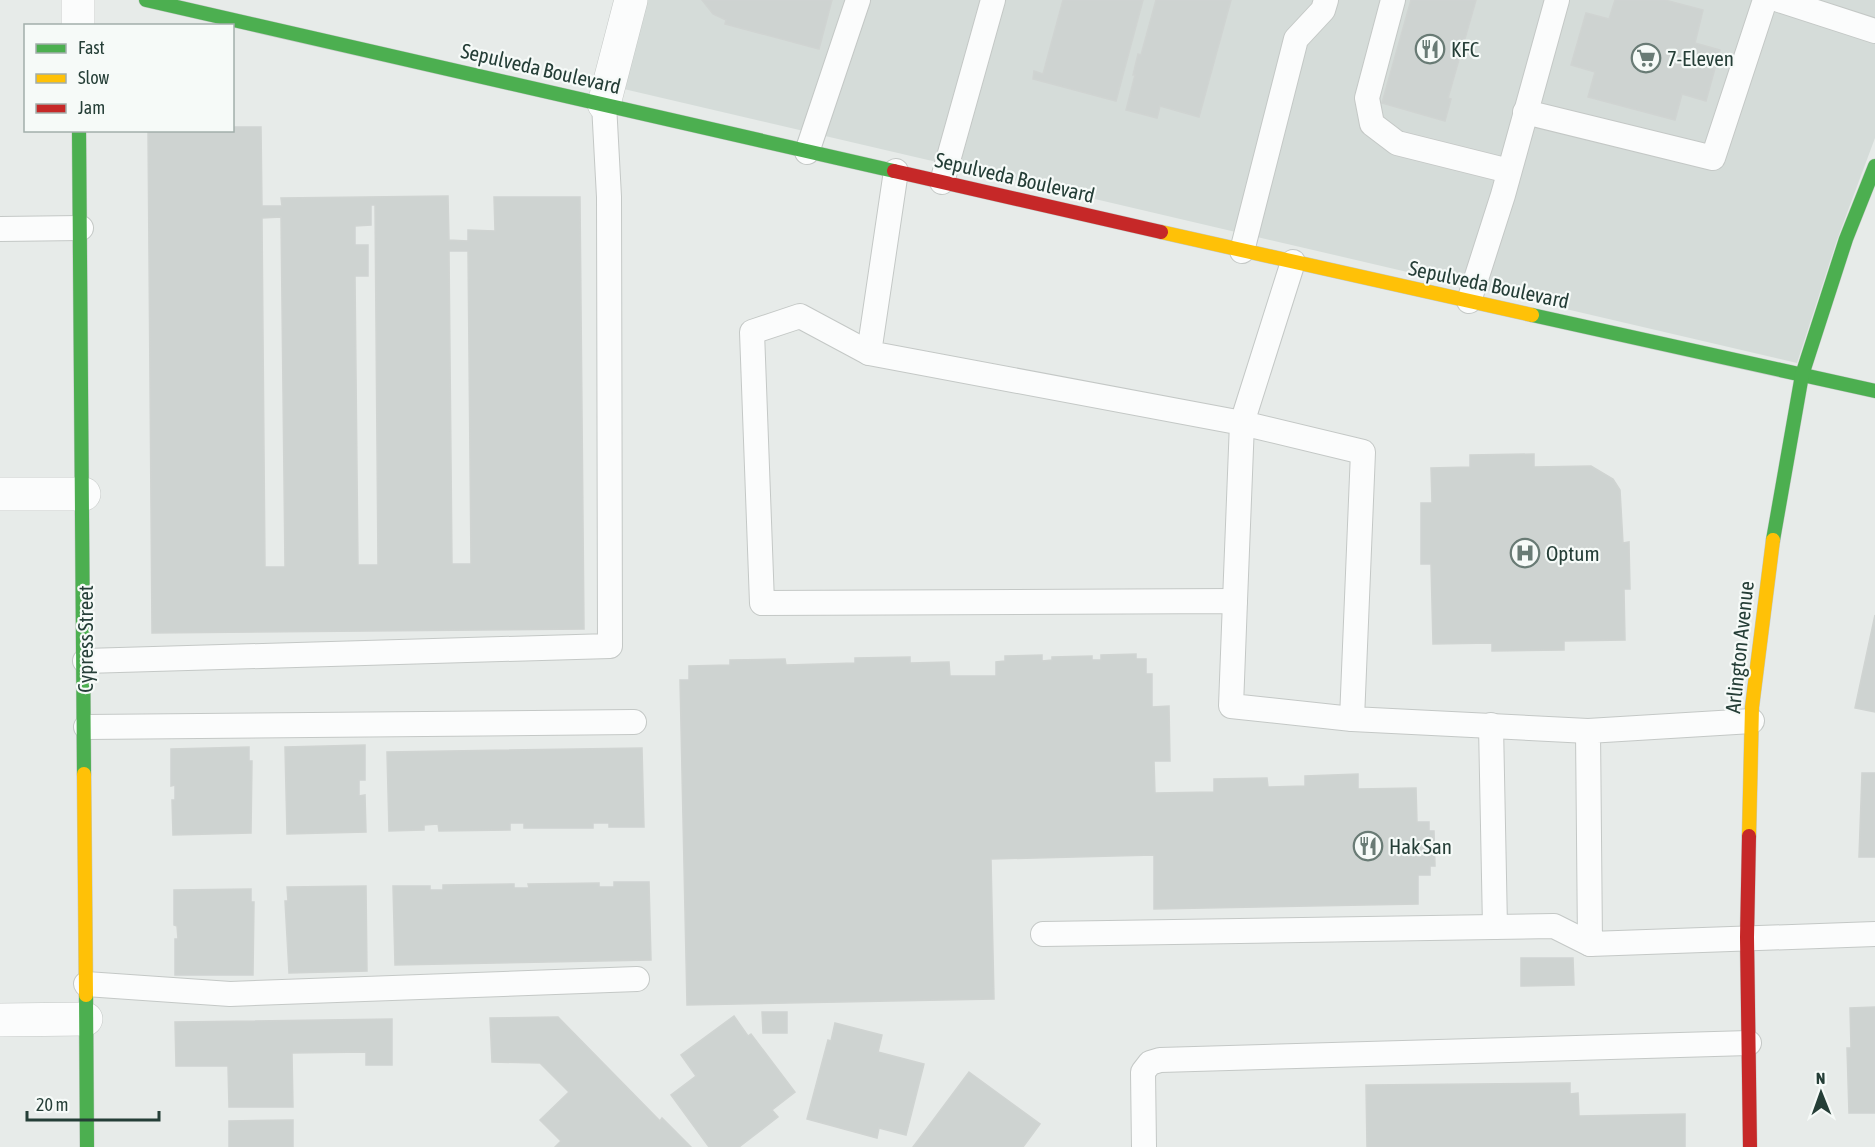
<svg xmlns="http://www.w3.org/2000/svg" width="1875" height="1147" viewBox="0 0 1875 1147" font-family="'Asap Condensed',sans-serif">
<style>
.built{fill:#d5dcd9}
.building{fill:#ced3d1;stroke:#d0d4d2;stroke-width:1.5;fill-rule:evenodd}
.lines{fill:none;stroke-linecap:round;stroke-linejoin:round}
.lane-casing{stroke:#c4c8c6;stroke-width:26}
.street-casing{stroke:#c4c8c6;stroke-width:34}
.fast-casing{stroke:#c3c9c6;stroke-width:15}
.slow-casing{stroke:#c3c9c6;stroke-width:15}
.jam-casing{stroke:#c3c9c6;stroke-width:15}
.lane{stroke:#fbfcfc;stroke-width:24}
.street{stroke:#fbfcfc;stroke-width:33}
.fast{stroke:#4caf50;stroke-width:14}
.slow{stroke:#ffc107;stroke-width:14}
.jam{stroke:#c62828;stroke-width:14}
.labels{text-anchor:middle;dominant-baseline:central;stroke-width:4.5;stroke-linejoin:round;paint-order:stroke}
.poi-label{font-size:21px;fill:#253e37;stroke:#f6faf8;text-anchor:start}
.street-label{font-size:21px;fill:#253e37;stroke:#f6faf8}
</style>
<rect width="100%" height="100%" fill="#e7ebe9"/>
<path class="built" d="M634 0H1875V138L1837 240 1797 363 611 86Z"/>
<g class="building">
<path d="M702 0H832L819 49 725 24 726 20 713 14Z"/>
<path d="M1063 0H1143L1116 101 1033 79 1034 71 1043 74Z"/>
<path d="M1156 0H1231L1199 117 1160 106 1157 118 1126 110 1135 75H1133L1138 54 1141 55Z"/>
<path d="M1411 0H1476L1448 98 1451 99 1445 121 1382 103Z"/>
<path d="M1615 0H1665L1703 10 1695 43 1720 50 1706 101 1682 94 1675 120 1588 97 1595 72 1571 65 1586 13 1609 19Z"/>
<path d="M232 127H261L262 206H282L281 198 448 196 449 240 468 241V230L495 231 494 197H580L584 629 152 633 148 130H232ZM371 205H375L378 565H358L355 276H368V245H355V226L371 225ZM281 217 285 567H265L262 218ZM449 251H468L471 564H452Z"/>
<path d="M1534 454V467L1591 466 1613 479 1620 490 1623 543 1629 542 1630 589H1624L1625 640 1564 641V650L1492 651V643L1433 644 1431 564H1421V503H1432L1431 468 1470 467V455Z"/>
<path d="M1875 615V712L1855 708Z"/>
<path d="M1136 654V659H1146V674H1152V707L1169 706 1170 761H1154L1155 793 1214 792V779L1267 778 1268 787 1305 786V776L1358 774V789L1416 788 1417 822H1429V831H1434L1435 866H1430V875H1418V904L1154 909V855L991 859 994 999 687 1005 680 680H689V666L730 665V660L785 659 786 665 855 663V658L910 657V663L949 662 950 676H996V662L1005 661V656L1042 655V661L1052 660V657L1092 656V660H1101V655Z"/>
<path d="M365 745V780H359V796L365 795 366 832 287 834 285 747Z"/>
<path d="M249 747V761H252L251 833 173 835 172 800H175V785L171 786V749Z"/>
<path d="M642 748 644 827H609V823H593V828H524V823H510V830L439 831 438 824 424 825V830L389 831 387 752Z"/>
<path d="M1862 773H1875V857H1859Z"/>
<path d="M614 882H649L651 960 395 965 393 886H430V890H443V885L514 884V888H529L528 884 599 883V887H614Z"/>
<path d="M366 886 367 971 289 973 285 901H288L287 887Z"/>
<path d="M251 889V902H254L253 975H175V939H178L177 926 174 925V890Z"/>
<path d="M1521 958H1573L1574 985 1521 986Z"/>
<path d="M1875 1007V1113H1849L1847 1048H1851L1850 1008Z"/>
<path d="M762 1012H787V1033H763Z"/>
<path d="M734 1016 748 1036 751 1034 795 1092 772 1110 778 1117 739 1147H709L671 1095 696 1076 681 1055Z"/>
<path d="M558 1017 660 1121 662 1118 691 1147H555L561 1141 540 1120 569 1092 540 1063 492 1062 490 1018Z"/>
<path d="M392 1019V1065H366V1052L292 1053 293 1107H229L228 1066H176L175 1022Z"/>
<path d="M835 1023 882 1035 878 1052 924 1064 906 1135 879 1128 877 1138 807 1119 828 1040 831 1041Z"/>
<path d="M969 1072 1040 1124 1023 1147H913Z"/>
<path d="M1570 1083V1094L1578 1093 1579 1116 1685 1114V1147H1367L1366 1085Z"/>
<path d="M293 1120V1147H229V1121Z"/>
</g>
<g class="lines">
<g class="lane-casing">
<g id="lane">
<path d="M1393 0 1367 98 1372 124 1397 143 1509 171"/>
<path d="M1779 0 1875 31"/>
<path d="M1525 112 1713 158 1765 0"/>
<path d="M807 152 858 0"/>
<path d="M896 171 869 353 1242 423 1235 601"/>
<path d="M942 182 993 0"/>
<path d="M0 229 81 228"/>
<path d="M1242 251 1296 39 1323 10 1326 0"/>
<path d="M1293 262 1242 423 1363 452 1352 719 1588 731"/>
<path d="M1469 301 1503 195 1557 0"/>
<path d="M869 353 800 316 752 332 762 603 1235 601 1231 706 1352 719"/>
<path d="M85 661 610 646 609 197 604 104"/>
<path d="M1752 721 1588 731 1590 944 1875 934"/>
<path d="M1491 725 1495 927"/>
<path d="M86 727 634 722"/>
<path d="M1043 934 1554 926 1590 944"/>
<path d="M86 984 230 994 637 979"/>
<path d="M1144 1147 1143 1072 1150 1063 1160 1060 1749 1043"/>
</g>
</g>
<g class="street-casing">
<g id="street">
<path d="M78 0V26"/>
<path d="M604 104 631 0"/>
<path d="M0 494H84"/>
<path d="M0 1020 86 1019"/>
</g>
</g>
<g class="fast-casing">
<g id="fast">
<path d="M146 0 894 171"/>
<path d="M79 130 84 774"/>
<path d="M1532 315 1875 391"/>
<path d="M1773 540 1802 375 1846 239 1875 166"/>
<path d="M86 995 87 1147"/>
</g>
</g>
<g class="slow-casing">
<g id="slow">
<path d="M1161 232 1532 315"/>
<path d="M84 774 86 995"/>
<path d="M1749 836 1752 707 1773 540"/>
</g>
</g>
<g class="jam-casing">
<g id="jam">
<path d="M894 171 1161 232"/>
<path d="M1749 836 1747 937 1750 1147"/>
</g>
</g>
<use href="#lane" class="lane"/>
<use href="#street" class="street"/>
<use href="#fast" class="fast"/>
<use href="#slow" class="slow"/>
<use href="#jam" class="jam"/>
</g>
<defs>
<g id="restaurant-ring" transform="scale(1.5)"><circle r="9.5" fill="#f6faf8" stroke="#697b75" stroke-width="1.5"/><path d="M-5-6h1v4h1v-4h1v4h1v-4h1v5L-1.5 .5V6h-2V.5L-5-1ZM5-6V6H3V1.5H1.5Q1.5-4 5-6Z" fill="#697b75"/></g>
<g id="supermarket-ring" transform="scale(1.5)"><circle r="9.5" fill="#f6faf8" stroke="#697b75" stroke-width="1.5"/><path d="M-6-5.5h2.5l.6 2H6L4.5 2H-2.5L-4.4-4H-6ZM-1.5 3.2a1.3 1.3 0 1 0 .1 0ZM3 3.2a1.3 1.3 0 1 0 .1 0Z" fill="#697b75"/></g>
<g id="hospital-ring" transform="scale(1.5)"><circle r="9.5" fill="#f6faf8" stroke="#697b75" stroke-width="1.5"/><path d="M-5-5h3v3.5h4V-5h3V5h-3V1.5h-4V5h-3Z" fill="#697b75"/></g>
</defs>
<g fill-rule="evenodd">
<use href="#restaurant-ring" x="1430" y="49"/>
<use href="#supermarket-ring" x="1646" y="58"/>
<use href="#hospital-ring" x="1525" y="553"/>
<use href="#restaurant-ring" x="1368" y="846"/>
</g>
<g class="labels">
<g class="poi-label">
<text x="1451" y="49">KFC</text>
<text x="1667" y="58">7-Eleven</text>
<text x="1546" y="553">Optum</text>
<text x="1389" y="846">Hak San</text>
</g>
<g class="street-label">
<text transform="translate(541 68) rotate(13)">Sepulveda Boulevard</text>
<text transform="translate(1015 177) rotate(13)">Sepulveda Boulevard</text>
<text transform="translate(1489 284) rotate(12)">Sepulveda Boulevard</text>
<text transform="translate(85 639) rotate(-90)">Cypress Street</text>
<text transform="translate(1739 647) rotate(-84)">Arlington Avenue</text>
</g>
</g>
<rect x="24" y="24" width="210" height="108" fill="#f6faf8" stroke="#a2afab" stroke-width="1.5"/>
<rect x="36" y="44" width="30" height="9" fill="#4caf50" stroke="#a2afab" stroke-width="1.5"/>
<text x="78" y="54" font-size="18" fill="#253e37">Fast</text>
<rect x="36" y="74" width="30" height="9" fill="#ffc107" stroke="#a2afab" stroke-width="1.5"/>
<text x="78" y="84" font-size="18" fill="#253e37">Slow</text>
<rect x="36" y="104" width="30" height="9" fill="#c62828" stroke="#a2afab" stroke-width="1.5"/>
<text x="78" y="114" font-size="18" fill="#253e37">Jam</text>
<g transform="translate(1821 1093) rotate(359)" stroke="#f6faf8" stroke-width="4.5" paint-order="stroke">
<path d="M0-4.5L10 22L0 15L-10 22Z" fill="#253e37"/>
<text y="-9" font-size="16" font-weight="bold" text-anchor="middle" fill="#253e37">N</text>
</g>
<path d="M27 1111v9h132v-9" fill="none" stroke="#253e37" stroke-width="3"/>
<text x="36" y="1111" font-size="18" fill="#253e37" stroke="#f6faf8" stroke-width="4.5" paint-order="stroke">20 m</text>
</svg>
